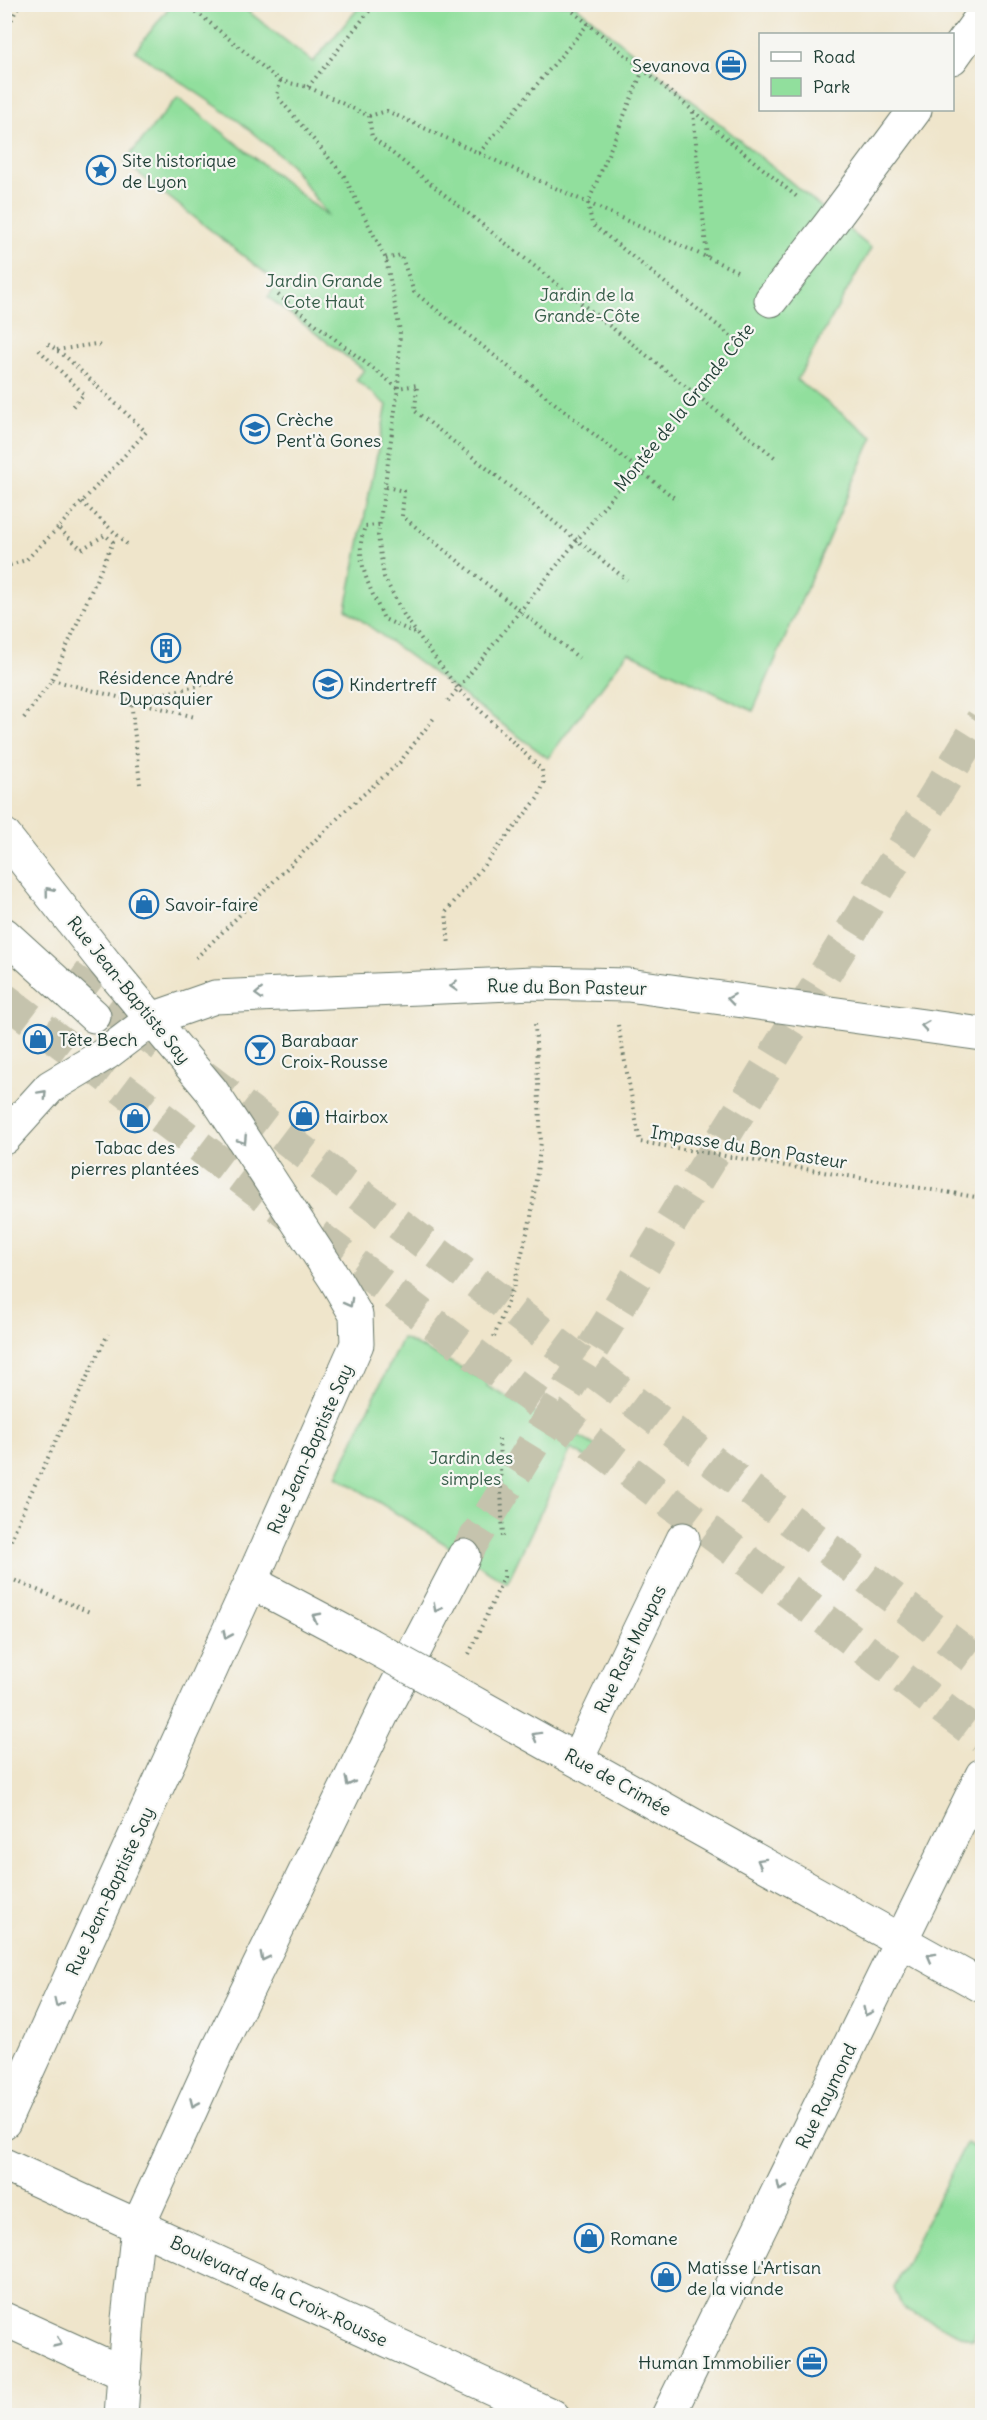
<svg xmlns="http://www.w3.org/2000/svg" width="987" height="2420" viewBox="0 0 987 2420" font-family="Delius,sans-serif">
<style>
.green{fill:#91df9d;stroke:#588e68;stroke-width:1.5}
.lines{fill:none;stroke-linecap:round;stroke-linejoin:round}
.tertiary-tunnel{stroke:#c5c3ad;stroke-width:33;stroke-dasharray:33 16;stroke-linecap:butt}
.primary-tunnel{stroke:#c5c3ad;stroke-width:33;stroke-dasharray:33 16;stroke-linecap:butt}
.pedestrian-casing{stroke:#687869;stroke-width:35}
.minor-casing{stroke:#687869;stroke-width:35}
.tertiary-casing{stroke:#687869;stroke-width:35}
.secondary-casing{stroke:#687869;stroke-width:35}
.path{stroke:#687869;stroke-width:4;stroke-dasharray:1.5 4.5;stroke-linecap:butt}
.pedestrian{stroke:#fff;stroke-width:33}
.minor{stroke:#fff;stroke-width:33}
.tertiary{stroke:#fff;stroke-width:33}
.secondary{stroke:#fff;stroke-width:33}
.minor-bridge-casing{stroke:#687869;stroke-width:35;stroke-linecap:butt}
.minor-bridge{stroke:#fff;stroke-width:33}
.oneway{stroke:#8f9e9a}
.labels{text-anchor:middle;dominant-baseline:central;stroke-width:4.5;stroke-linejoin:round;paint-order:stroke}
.poi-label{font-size:18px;fill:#1f3d34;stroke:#f6f6f2;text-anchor:start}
.park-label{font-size:18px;fill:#365d49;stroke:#f6f6f2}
.street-label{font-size:18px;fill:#1f3d34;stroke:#f6f6f2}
</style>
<rect width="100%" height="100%" fill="#f6f6f2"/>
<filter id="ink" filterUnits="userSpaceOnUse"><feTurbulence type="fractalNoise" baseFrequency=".0167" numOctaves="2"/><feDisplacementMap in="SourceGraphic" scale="12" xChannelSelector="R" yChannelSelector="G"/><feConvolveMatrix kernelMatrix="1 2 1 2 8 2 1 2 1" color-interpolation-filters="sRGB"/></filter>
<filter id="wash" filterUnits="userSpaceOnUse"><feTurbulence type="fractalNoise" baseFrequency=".008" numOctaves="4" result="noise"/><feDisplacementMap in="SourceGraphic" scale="24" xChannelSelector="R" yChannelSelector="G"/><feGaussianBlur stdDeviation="1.35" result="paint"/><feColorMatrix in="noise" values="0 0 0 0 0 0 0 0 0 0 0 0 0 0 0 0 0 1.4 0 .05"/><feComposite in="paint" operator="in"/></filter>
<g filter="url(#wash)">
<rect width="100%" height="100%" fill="#efe5cb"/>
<g class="green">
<path d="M171 5H240L313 62 361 5H575L871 248 797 380 873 437 753 711 628 652 548 758 346 609 387 405 356 380 364 370 268 297 278 283 124 162 178 97 328 216 291 165 240 122 135 51Z"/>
<path d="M402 1338 488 1381 487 1386 596 1446 589 1459 571 1449 507 1583 337 1476Z"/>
<path d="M966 2143 982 2151V2319L972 2340 902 2308 894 2287Z"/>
</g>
</g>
<g filter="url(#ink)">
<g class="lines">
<path class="tertiary-tunnel" d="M464 1556 982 720"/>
<g class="primary-tunnel">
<path d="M68 976 162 1046"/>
<path d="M4 999 982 1738"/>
<path d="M203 1076 982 1665"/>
</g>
<g class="pedestrian-casing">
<g id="pedestrian">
<path d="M952 58 982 16"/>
<path d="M771 300 830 224 915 110"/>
<path d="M4 934 94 1016"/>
</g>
</g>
<g class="minor-casing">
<g id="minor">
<path d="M4 835 105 963 211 1090 335 1279 356 1315 357 1344 251 1582 4 2122"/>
<path d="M4 1138 50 1087 107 1053 152 1019 215 997 533 983 628 985 982 1034"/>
<path d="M251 1582 368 1644"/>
<path d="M442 1685 982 1986"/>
<path d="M577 1759 683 1539"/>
<path d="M4 2319 125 2374"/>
<path d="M668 2416 982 1775"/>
</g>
</g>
<g class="tertiary-casing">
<path id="tertiary" d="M4 2165 138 2226 218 2050 389 1700 464 1556"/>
</g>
<g class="secondary-casing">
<path id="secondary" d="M121 2416 128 2319 138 2226 553 2416"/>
</g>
<g class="path">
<path d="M187 4 280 81 277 96 344 176 386 259 400 331 398 388 378 536 384 577 405 617 458 689 542 770 544 783 538 798 446 912 449 946"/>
<path d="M564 4 797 197"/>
<path d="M4 36 19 4"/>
<path d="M643 70 588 203 592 224 737 341"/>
<path d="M280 81 308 87 369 116 372 137 777 459"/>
<path d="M308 87 375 4"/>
<path d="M693 112 707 258"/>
<path d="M369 116 387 111 739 272"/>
<path d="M479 153 588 24"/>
<path d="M386 259 401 255 414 292 677 500"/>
<path d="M278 295 398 388 417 385 415 411 627 580"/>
<path d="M39 350 84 394 71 408"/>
<path d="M57 350 96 344 102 347"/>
<path d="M386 487 404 491 402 516 579 658"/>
<path d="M82 502 130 547"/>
<path d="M379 525 365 526C363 533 360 542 361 550 361 574 375 598 384 619L417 634"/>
<path d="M10 565 26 560 58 528"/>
<path d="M52 680 195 717"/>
<path d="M448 701 745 331"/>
<path d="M24 718 52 680 113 542 105 535 82 549 58 528 146 432 65 356 46 343"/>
<path d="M140 784 131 700 221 681"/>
<path d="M196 958 346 810 400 762 434 718"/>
<path d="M618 1025 640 1142 982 1198"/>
<path d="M494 1337 514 1285 531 1217 541 1142 535 1023"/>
<path d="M499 1439 503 1539"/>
<path d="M4 1557 26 1503 108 1334"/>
<path d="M4 1576 92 1613"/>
<path d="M469 1654 504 1577V1570"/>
</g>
<use href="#pedestrian" class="pedestrian"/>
<use href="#minor" class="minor"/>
<use href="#tertiary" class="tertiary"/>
<use href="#secondary" class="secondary"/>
<g class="minor-bridge-casing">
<path id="minor-bridge" d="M368 1644 442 1685"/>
</g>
<use href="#minor-bridge" class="minor-bridge"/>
</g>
<defs><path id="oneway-chevron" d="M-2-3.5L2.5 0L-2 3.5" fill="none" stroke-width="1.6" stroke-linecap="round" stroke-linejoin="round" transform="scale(1.5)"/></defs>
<g class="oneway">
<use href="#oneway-chevron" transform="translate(49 891) rotate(-129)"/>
<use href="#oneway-chevron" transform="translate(454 986) rotate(177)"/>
<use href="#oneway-chevron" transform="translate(259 994) rotate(178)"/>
<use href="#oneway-chevron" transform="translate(731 999) rotate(-172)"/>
<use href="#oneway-chevron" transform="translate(925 1026) rotate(-172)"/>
<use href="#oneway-chevron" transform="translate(43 1094) rotate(-47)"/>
<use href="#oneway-chevron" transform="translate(243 1140) rotate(57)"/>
<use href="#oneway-chevron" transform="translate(349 1303) rotate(61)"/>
<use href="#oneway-chevron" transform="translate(437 1608) rotate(118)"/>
<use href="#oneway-chevron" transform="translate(316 1617) rotate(-152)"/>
<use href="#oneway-chevron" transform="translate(227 1635) rotate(114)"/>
<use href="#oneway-chevron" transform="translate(536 1736) rotate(-151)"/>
<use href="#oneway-chevron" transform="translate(349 1782) rotate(116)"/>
<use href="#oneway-chevron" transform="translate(761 1862) rotate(-151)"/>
<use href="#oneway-chevron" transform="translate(264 1957) rotate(117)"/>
<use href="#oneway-chevron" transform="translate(931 1957) rotate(-151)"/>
<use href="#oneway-chevron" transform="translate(58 2003) rotate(115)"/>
<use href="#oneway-chevron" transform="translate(867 2012) rotate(116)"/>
<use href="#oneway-chevron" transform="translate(194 2103) rotate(114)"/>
<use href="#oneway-chevron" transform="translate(781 2187) rotate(116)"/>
<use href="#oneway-chevron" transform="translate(58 2343) rotate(25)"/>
</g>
</g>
<defs>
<g id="office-ring" transform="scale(1.5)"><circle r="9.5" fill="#f6f6f2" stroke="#1f6fb2" stroke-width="1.5"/><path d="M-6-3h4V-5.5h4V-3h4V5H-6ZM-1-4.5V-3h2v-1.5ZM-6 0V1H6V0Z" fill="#1f6fb2"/></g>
<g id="sight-ring" transform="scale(1.5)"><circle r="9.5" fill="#f6f6f2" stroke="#1f6fb2" stroke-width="1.5"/><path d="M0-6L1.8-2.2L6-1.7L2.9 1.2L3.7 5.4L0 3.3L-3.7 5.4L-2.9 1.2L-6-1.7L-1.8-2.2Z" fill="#1f6fb2"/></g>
<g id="school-ring" transform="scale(1.5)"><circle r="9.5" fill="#f6f6f2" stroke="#1f6fb2" stroke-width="1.5"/><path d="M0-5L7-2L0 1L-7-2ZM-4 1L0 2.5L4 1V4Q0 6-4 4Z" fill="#1f6fb2"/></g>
<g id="building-ring" transform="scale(1.5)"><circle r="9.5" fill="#f6f6f2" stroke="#1f6fb2" stroke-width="1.5"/><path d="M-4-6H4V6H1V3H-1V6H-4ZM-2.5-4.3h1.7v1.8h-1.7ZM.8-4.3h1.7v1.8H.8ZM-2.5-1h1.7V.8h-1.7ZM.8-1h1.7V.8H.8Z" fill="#1f6fb2"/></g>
<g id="shop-ring" transform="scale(1.5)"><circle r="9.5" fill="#f6f6f2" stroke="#1f6fb2" stroke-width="1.5"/><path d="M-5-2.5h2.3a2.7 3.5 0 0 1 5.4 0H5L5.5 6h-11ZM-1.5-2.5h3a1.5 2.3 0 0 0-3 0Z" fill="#1f6fb2"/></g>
<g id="bar-ring" transform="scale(1.5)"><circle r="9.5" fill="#f6f6f2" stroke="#1f6fb2" stroke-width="1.5"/><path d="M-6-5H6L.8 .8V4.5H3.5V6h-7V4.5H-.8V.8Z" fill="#1f6fb2"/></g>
</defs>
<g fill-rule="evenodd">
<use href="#office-ring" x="731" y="65"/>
<use href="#sight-ring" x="101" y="170"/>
<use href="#school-ring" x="255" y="429"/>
<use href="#building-ring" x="166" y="648"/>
<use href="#school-ring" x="328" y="684"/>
<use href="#shop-ring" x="144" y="904"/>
<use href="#shop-ring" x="38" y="1039"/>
<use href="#bar-ring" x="260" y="1050"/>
<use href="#shop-ring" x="304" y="1116"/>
<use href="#shop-ring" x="135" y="1118"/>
<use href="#shop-ring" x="589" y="2238"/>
<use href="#shop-ring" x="666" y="2277"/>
<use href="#office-ring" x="812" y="2362"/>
</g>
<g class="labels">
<g class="poi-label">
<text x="710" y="65" text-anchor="end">Sevanova</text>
<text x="122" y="160">Site historique<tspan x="122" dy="21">de Lyon</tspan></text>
<text x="276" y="419">Crèche<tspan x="276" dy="21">Pent'à Gones</tspan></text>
<text x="166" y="677" text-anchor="middle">Résidence André<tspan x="166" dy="21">Dupasquier</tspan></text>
<text x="349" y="684">Kindertreff</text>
<text x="165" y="904">Savoir-faire</text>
<text x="59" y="1039">Tête Bech</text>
<text x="281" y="1040">Barabaar<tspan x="281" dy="21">Croix-Rousse</tspan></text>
<text x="325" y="1116">Hairbox</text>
<text x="135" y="1147" text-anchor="middle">Tabac des<tspan x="135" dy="21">pierres plantées</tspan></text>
<text x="610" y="2238">Romane</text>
<text x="687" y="2267">Matisse L'Artisan<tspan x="687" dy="21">de la viande</tspan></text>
<text x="791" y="2362" text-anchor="end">Human Immobilier</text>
</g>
<g class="park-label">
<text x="324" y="280">Jardin Grande<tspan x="324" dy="21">Cote Haut</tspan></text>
<text x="587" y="294">Jardin de la<tspan x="587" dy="21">Grande-Côte</tspan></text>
<text x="471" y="1457">Jardin des<tspan x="471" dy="21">simples</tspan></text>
</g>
<g class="street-label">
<text transform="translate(684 407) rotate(-51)">Montée de la Grande Côte</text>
<text transform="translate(567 987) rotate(1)">Rue du Bon Pasteur</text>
<text transform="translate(129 990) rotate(51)">Rue Jean-Baptiste Say</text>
<text transform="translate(749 1147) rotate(9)">Impasse du Bon Pasteur</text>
<text transform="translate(310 1449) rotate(-66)">Rue Jean-Baptiste Say</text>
<text transform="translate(630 1649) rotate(-64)">Rue Rast Maupas</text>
<text transform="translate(618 1782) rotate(29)">Rue de Crimée</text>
<text transform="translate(110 1891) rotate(-65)">Rue Jean-Baptiste Say</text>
<text transform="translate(826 2096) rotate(-64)">Rue Raymond</text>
<text transform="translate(279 2291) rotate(25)">Boulevard de la Croix-Rousse</text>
</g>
</g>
<rect width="987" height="2420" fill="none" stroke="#f6f6f2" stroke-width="24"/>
<rect x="759" y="33" width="195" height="78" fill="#f6f6f2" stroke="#a0aca6" stroke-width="1.5"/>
<rect x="771" y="52" width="30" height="9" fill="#ffffff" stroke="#a0aca6" stroke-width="1.5"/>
<text x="813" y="63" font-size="18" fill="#1f3d34">Road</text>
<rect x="771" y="78" width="30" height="18" fill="#91df9d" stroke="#a0aca6" stroke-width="1.5"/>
<text x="813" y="93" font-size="18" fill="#1f3d34">Park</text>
</svg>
